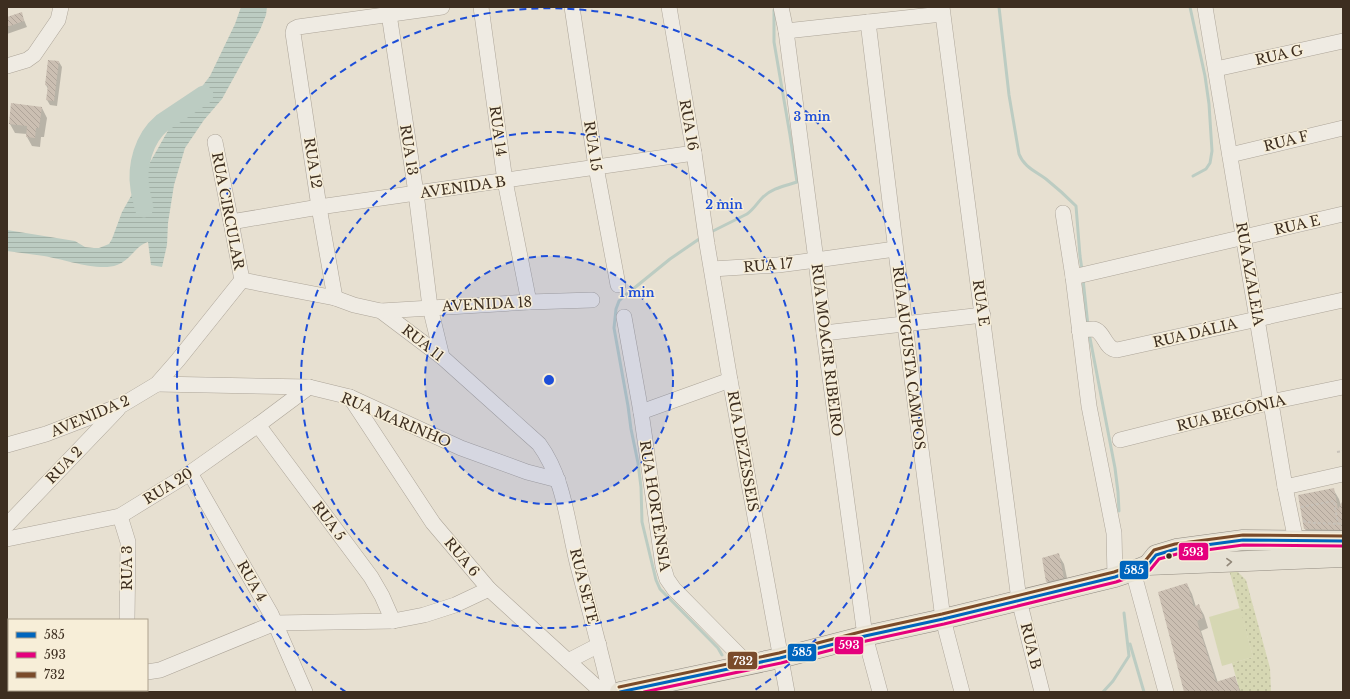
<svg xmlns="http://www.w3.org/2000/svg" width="1350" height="699" viewBox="0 0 1350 699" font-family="'Libre Baskerville',serif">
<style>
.grass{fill:url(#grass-dots)}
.pitch{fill:#d6d7b3}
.water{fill:url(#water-rules)}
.shadow{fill:#0003}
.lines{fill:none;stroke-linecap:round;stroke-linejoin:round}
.stream{stroke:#bcccc2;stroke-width:3}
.river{stroke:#bcccc2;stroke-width:19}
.building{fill:url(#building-back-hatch)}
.minor-casing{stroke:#ada599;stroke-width:16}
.major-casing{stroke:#928b80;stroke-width:21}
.path{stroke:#c8c2b9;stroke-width:2;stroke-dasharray:3 2;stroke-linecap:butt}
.minor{stroke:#efebe3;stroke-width:15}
.major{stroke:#e6e1d4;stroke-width:20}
.bus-1-casing{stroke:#f7eed8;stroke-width:6}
.bus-2-casing{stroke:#f7eed8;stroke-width:6}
.bus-3-casing{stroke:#f7eed8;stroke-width:6}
.bus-1{stroke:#0065bd;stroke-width:3}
.bus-2{stroke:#e5007d;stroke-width:3}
.bus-3{stroke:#7a4b2a;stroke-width:3}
.oneway{stroke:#92887a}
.ring{fill:none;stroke:#1d4ed8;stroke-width:2;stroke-dasharray:7 5}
.bus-dot{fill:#3d2e20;stroke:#f7eed8;stroke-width:1.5}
.labels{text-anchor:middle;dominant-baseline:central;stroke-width:3;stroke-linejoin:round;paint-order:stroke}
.street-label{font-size:14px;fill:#3d2e20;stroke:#f7eed8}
.centre{fill:#1d4ed8;stroke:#f7eed8;stroke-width:2}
.ring-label{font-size:12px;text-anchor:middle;font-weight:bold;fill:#1d4ed8;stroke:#f7eed8;stroke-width:3;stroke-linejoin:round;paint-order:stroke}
.line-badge{stroke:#f7eed8;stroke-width:1.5}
.badge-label{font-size:11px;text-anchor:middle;font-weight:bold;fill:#fff}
</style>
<defs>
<pattern id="grass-dots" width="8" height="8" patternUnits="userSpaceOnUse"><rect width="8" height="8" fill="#d6d7b3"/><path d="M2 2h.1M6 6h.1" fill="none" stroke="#b9b99a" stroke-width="1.8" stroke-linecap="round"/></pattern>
<pattern id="water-rules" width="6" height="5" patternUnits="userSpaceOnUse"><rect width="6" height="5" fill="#bcccc2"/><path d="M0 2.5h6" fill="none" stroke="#a2b0a6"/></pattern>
<pattern id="building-back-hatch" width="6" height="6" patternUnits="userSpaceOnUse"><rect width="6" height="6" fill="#cbbfb2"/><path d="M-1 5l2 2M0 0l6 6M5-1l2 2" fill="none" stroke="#afa499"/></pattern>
</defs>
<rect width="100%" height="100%" fill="#e7e0d1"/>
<path class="grass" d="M1228 566H1232L1246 580 1270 668 1271 692H1240L1232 663 1253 657Z"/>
<path class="pitch" d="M1240 608 1253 657 1222 666 1209 617Z"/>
<path class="water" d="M241 7H267L266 15 260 30 222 99 204 120 185 148 174 185 168 223 167 245 162 267 151 265 148 242C136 245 131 260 117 265 99 272 63 259 44 256 32 254 19 253 7 251V230L75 241 85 247 94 248H99L109 244 112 239 122 212 170 127 183 108 197 93 210 76 235 24Z"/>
<g class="shadow">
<path d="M21 13 27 27 7 34V18Z"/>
<path d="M59 62 62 67 57 106 50 105 47 100 48 89 46 85Z"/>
<path d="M42 108 47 118 44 137H41L40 147 32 146 27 137V134L15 133 10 124Z"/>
<path d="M1333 489 1339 499 1341 506 1343 502V540L1311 539 1305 529Z"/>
<path d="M1058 554 1064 564 1069 587 1052 591 1047 582Z"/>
<path d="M1187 584 1192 594 1196 607 1199 606 1204 615 1208 628 1201 631 1218 683 1234 677 1241 692H1185Z"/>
</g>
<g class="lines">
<g class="stream">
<path d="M999 7 1009 95 1019 154C1024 167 1035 171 1046 179 1056 187 1067 197 1076 206L1080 256 1082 270"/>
<path d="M1190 7 1205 76 1209 104 1212 151 1210 163 1206 169 1193 176"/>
<path d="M709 233 747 214C754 209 757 203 763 197 772 188 785 186 797 182L790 135 774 42V10"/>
<path d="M702 237 670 259 622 298 619 301 616 309 614 328 628 406 631 429 638 463 641 487 642 522 656 580 660 589 718 648 722 655"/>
<path d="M1083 279 1088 326"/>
<path d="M1089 333 1115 468 1118 492 1119 511"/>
<path d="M1130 644 1144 692"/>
<path d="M1103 692 1113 681 1129 656 1124 613"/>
</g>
<path class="river" d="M144 208C143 202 141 195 140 189 136 166 144 138 162 123L204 95"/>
</g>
<g class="building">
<path d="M22 12 24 21 7 27V17Z"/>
<path d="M48 60 59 61 54 101 46 100 48 86 45 85Z"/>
<path d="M11 103 42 107 39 128H36L35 138 26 137 27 126 9 124Z"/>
<path d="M1334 488 1338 509 1343 500V530L1304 529 1298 495Z"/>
<path d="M1059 553 1064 578 1046 582 1042 558Z"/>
<path d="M1187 583 1194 607 1199 604 1203 618 1197 621 1216 682 1235 676 1240 692H1184L1158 592Z"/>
</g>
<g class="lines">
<g class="minor-casing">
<g id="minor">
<path d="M481 7 505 181 529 302"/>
<path d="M572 7 596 167 618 285"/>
<path d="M669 7 694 153 707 244 730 380 787 692"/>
<path d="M781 7 786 31 816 260 824 333 865 636 880 692"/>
<path d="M942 7 1019 600 1042 692"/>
<path d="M1205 7 1285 487 1296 541"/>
<path d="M389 14 416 193 430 307 442 357"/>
<path d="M868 22 905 325 943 619 962 692"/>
<path d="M786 31 942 14"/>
<path d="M7 66 27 60 34 55 58 20 61 7"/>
<path d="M1216 69 1343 41"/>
<path d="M215 142 231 222 242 280"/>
<path d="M1230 155 1343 128"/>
<path d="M1063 213 1073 277"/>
<path d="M231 222 319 207 694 153"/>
<path d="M712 269 778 265 816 260 895 249"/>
<path d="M242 280 335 298 354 305 381 311 442 357 539 444C564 478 567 521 577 562 588 605 600 648 610 692"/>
<path d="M335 298 319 207 293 33 294 29 298 27 442 7"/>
<path d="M381 311 529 302 592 300"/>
<path d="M624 317 641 412 663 566 667 579 674 589 748 664"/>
<path d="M1079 330C1083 330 1089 329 1093 329 1105 331 1104 349 1117 350L1343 300"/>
<path d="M824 333 983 315"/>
<path d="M157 384 309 387 350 397 461 448 527 472 558 480"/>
<path d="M350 397 433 523 489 589 602 692"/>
<path d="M641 412 730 380"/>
<path d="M258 425 371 577 382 596 393 621"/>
<path d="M1120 440 1271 402 1343 387"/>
<path d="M7 445 46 434 122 405 157 384 178 360 242 280"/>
<path d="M190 473 271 614 305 692"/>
<path d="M1285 487 1343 474"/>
<path d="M120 516 128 542 127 620"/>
<path d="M7 525 118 409"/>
<path d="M7 539 120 516 190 473 258 425 309 387"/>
<path d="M1133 571 1166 692"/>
<path d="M1115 577 1114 533 1089 406 1073 277 1343 214"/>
<path d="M7 631H9"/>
<path d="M568 661 599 645"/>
<path d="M147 672 160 670 275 623 393 621 424 615 455 605 489 589"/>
<path d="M127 692V690"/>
</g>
</g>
<g class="major-casing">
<g id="major">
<path d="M1148 565 1156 555 1176 549 1243 540 1343 541"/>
<path d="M620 692 780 658 865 636 943 619 1115 577 1133 571 1148 565 1343 557"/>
</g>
</g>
<g class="path">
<path d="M1337 452 1343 451"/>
<path d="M1301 507 1334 501 1338 524"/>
<path d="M1303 521 1312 523 1343 524"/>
</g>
<use href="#minor" class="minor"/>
<use href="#major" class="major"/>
<g class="bus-1-casing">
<path id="bus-1" d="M620 692 780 658 865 636 943 619 1115 577 1148 565 1156 555 1176 549 1243 540 1343 541"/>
</g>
<g class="bus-2-casing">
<path id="bus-2" d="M644 692 781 663 866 641 944 624 1116 582 1150 570 1159 559 1177 554 1243 545 1343 546"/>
</g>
<g class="bus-3-casing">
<path id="bus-3" d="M619 687 779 653 864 631 942 614 1114 572 1145 561 1154 550 1175 544 1243 535 1343 536"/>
</g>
<use href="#bus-1" class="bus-1"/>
<use href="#bus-2" class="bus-2"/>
<use href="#bus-3" class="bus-3"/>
</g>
<defs><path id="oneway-chevron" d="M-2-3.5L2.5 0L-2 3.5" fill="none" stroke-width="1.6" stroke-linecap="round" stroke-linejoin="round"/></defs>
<use class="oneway" href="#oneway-chevron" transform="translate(1229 562) rotate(-3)"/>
<circle cx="549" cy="380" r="124" fill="#1d4ed8" fill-opacity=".12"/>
<g class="ring">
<circle cx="549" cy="380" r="124"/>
<circle cx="549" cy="380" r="248"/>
<path d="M346 692A372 372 0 1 1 752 692"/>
</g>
<circle class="bus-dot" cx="1169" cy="556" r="3.5"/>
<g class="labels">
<g class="street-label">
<text transform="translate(1279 55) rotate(-13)">RUA G</text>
<text transform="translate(689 125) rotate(80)">RUA 16</text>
<text transform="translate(498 131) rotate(82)">RUA 14</text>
<text transform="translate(1286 141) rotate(-14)">RUA F</text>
<text transform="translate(593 146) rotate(81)">RUA 15</text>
<text transform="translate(409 150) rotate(81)">RUA 13</text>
<text transform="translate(313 163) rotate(81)">RUA 12</text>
<text transform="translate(463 187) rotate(-8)">AVENIDA B</text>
<text transform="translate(228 211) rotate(79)">RUA CIRCULAR</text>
<text transform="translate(1297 225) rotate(-13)">RUA E</text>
<text transform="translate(768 265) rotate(-5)">RUA 17</text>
<text transform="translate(1250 274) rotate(80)">RUA AZALEIA</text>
<text transform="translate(981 303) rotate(82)">RUA E</text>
<text transform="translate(487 304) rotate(-3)">AVENIDA 18</text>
<text transform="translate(1195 333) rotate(-13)">RUA DÁLIA</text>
<text transform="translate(423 343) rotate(38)">RUA 11</text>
<text transform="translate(827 350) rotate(83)">RUA MOACIR RIBEIRO</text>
<text transform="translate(909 358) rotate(83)">RUA AUGUSTA CAMPOS</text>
<text transform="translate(1231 413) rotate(-14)">RUA BEGÔNIA</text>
<text transform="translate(90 416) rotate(-23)">AVENIDA 2</text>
<text transform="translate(396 420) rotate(23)">RUA MARINHO</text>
<text transform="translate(743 451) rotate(80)">RUA DEZESSEIS</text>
<text transform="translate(64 465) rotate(-46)">RUA 2</text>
<text transform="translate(168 486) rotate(-32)">RUA 20</text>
<text transform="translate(655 506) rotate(81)">RUA HORTÊNSIA</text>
<text transform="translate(329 521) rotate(53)">RUA 5</text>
<text transform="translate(462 557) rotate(50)">RUA 6</text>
<text transform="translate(127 568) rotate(-90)">RUA 3</text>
<text transform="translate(252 581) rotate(60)">RUA 4</text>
<text transform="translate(584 586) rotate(76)">RUA SETE</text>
<text transform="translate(1031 646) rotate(76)">RUA B</text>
</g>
</g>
<circle cx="549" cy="380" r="6" class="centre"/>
<g class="ring-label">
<text x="812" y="121">3 min</text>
<text x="724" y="209">2 min</text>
<text x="637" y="297">1 min</text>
</g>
<g class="line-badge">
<rect x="1178" y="542" width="31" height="19" rx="4" fill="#e5007d"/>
<rect x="1119" y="560" width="30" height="20" rx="4" fill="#0065bd"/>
<rect x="834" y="636" width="30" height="19" rx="4" fill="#e5007d"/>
<rect x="787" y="643" width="30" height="19" rx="4" fill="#0065bd"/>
<rect x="727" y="651" width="31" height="19" rx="4" fill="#7a4b2a"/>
</g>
<g class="badge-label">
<text x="1193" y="556">593</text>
<text x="1134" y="574">585</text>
<text x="849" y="649">593</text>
<text x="802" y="656">585</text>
<text x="743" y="665">732</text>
</g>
<rect width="1350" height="699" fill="none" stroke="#3d2e20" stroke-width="16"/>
<rect x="8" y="619" width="140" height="72" fill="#f7eed8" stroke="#ada18e"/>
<rect x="16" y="632" width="20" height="6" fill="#0065bd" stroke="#ada18e"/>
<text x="44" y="639" font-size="12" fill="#3d2e20">585</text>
<rect x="16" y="652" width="20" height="6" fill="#e5007d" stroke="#ada18e"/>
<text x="44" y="659" font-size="12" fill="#3d2e20">593</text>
<rect x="16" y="672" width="20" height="6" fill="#7a4b2a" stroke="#ada18e"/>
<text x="44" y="679" font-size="12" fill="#3d2e20">732</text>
</svg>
